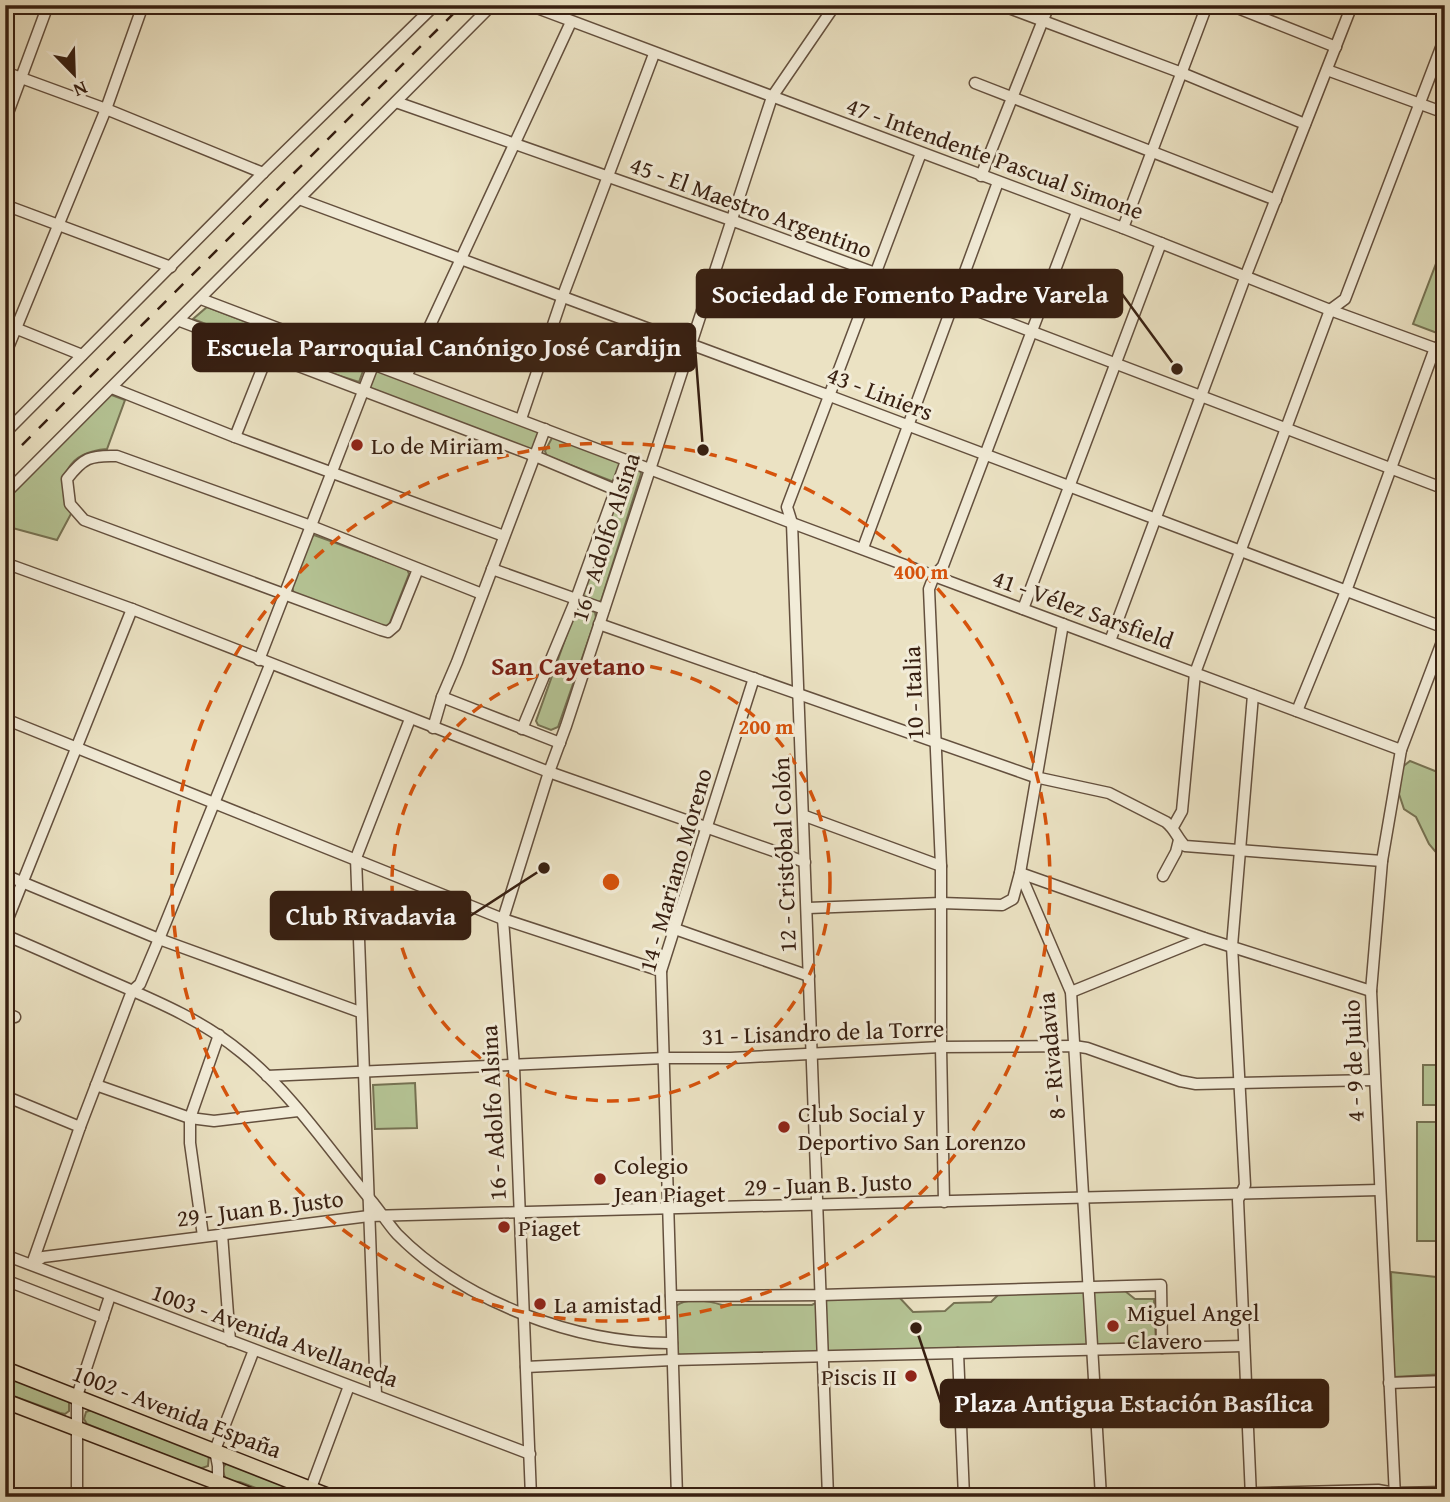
<svg xmlns="http://www.w3.org/2000/svg" width="1450" height="1502" viewBox="0 0 1450 1502" font-family="'Gentium Book Plus',serif">
<style>
.green{fill:#b5c495;stroke:#767253;stroke-width:2}
.lines{fill:none;stroke-linecap:round;stroke-linejoin:round}
.minor-casing{stroke:#64503e;stroke-width:13}
.major-casing{stroke:#371f11;stroke-width:17}
.minor{stroke:#f2ecd8;stroke-width:10}
.major{stroke:#ebe2c3;stroke-width:14}
.rail{stroke:#371f11;stroke-width:2.5;stroke-dasharray:12 12;stroke-linecap:butt}
.ring{fill:none;stroke:#d6530c;stroke-width:3.5;stroke-dasharray:12 9}
.poi-dot{fill:#8f2418;stroke:#f2ecd8;stroke-width:2.5}
.labels{text-anchor:middle;dominant-baseline:central;stroke-width:6;stroke-linejoin:round;paint-order:stroke}
.street-label{font-size:24px;fill:#371f11;stroke:#f2ecd8}
.poi-label{font-size:24px;fill:#371f11;stroke:#f2ecd8;text-anchor:start}
.neighbourhood-label{font-size:26px;font-weight:bold;fill:#7a1f14;stroke:#f2ecd8}
.centre{fill:#d6530c;stroke:#f2ecd8;stroke-width:3.5}
.ring-label{font-size:21px;text-anchor:middle;font-weight:bold;fill:#d6530c;stroke:#f2ecd8;stroke-width:6;stroke-linejoin:round;paint-order:stroke}
.leader{fill:none;stroke:#371f11;stroke-width:2.5}
.callout-dot{fill:#371f11;stroke:#f2ecd8;stroke-width:2.5}
.callout{fill:#371f11;stroke:#371f11;stroke-width:2.5}
.callout-label{font-size:26px;text-anchor:middle;font-weight:bold;fill:#fff}
</style>
<rect width="100%" height="100%" fill="#ebe2c3"/>
<filter id="stains"><feTurbulence type="fractalNoise" baseFrequency=".00286" numOctaves="4"/><feColorMatrix values="0 0 0 0 .2 0 0 0 0 .09 0 0 0 0 .02 0 0 0 .5 -.17"/></filter>
<radialGradient id="worn" r=".72"><stop offset=".6" stop-color="#630" stop-opacity="0"/><stop offset="1" stop-color="#630" stop-opacity=".3"/></radialGradient>
<g class="green">
<path d="M1445 240V336L1413 324Z"/>
<path d="M207 307 270 331 267 346 265 347 193 319Z"/>
<path d="M280 336 362 366 363 371 359 382 274 355 276 339Z"/>
<path d="M376 370 539 432 532 451 370 390 368 383Z"/>
<path d="M109 394 125 400 107 449C68 452 54 478 72 512L57 540 5 526V500Z"/>
<path d="M553 436 622 462 614 482 547 456 545 451Z"/>
<path d="M630 466 640 470 641 474 601 601 598 602 581 597Z"/>
<path d="M314 535 407 569 409 574 389 625 386 627 294 594 292 587 311 537Z"/>
<path d="M580 607 595 612 596 618 558 727 551 730 538 725 536 721 576 609Z"/>
<path d="M1410 761 1445 775V863L1429 844 1416 817 1404 809 1399 794 1401 768Z"/>
<rect x="1423" y="1065" width="22" height="40"/>
<path d="M415 1083 417 1128 375 1129 373 1085Z"/>
<rect x="1417" y="1122" width="28" height="119"/>
<path d="M1391 1272 1445 1278V1374L1394 1377Z"/>
<path d="M1125 1291 1135 1299H1154L1156 1343 680 1355 676 1353V1306C687 1297 709 1301 722 1305H812L825 1298 898 1296 913 1312 945 1311 954 1303 991 1302 1000 1293Z"/>
<path d="M5 1376 65 1398 69 1403V1411L65 1414 60 1413 5 1393Z"/>
<path d="M91 1410 206 1451 209 1455 208 1466 202 1468 195 1467 87 1424 84 1419 86 1412Z"/>
<path d="M232 1462 304 1492 302 1497H280L240 1482 226 1481 222 1468 226 1464Z"/>
</g>
<g class="lines">
<g class="minor-casing">
<g id="minor">
<path d="M186 5 192 8"/>
<path d="M529 5 1123 228 1330 310 1445 352"/>
<path d="M1230 5 1336 47"/>
<path d="M1006 7 1182 73 1305 124"/>
<path d="M1327 70 1445 113"/>
<path d="M5 72 106 109 263 173"/>
<path d="M975 83 1276 200"/>
<path d="M396 102 731 220 954 302 1445 489"/>
<path d="M5 121 48 5"/>
<path d="M981 176 1049 5"/>
<path d="M299 199 830 396 1445 628"/>
<path d="M5 205 171 267"/>
<path d="M1123 228 1207 5"/>
<path d="M201 299 792 523 1401 750"/>
<path d="M180 321 535 456 616 490"/>
<path d="M5 324 82 355"/>
<path d="M1435 348 1445 375"/>
<path d="M5 355 106 109 143 5"/>
<path d="M407 375 571 22"/>
<path d="M112 388 235 437 504 536"/>
<path d="M521 419 562 298 654 54"/>
<path d="M5 433 263 173 435 5"/>
<path d="M235 437 278 329"/>
<path d="M5 494 492 5"/>
<path d="M863 548 998 182"/>
<path d="M5 563 132 609 549 772 805 862"/>
<path d="M418 569 395 626 388 632 381 630 84 520 70 504 67 479C83 458 90 455 117 456L311 526 482 594"/>
<path d="M492 569 604 609"/>
<path d="M1023 609 1161 243"/>
<path d="M599 624 1035 777 1109 793 1166 822C1175 829 1177 838 1185 846L1382 861"/>
<path d="M1063 624 1020 873 1071 992 1101 1497"/>
<path d="M1110 641 1246 275 1352 5"/>
<path d="M259 660 374 363"/>
<path d="M442 697 560 743"/>
<path d="M1297 711 1346 591 1435 348"/>
<path d="M5 719 503 919 661 971"/>
<path d="M433 728 442 697 457 662 545 429"/>
<path d="M522 729 576 599 626 461"/>
<path d="M805 816 941 866"/>
<path d="M1173 827 1182 811 1195 673 1330 310 1345 299 1445 37"/>
<path d="M5 875 159 939 360 1012"/>
<path d="M1163 876 1176 852 1179 840"/>
<path d="M808 908 941 903 1002 905 1013 899 1020 873 1204 938 1371 991"/>
<path d="M5 926 132 609"/>
<path d="M675 929 809 976"/>
<path d="M5 935C43 951 80 968 117 984 161 1003 205 1022 242 1053 294 1095 332 1154 374 1204 382 1214 389 1225 397 1234 464 1302 577 1344 672 1343"/>
<path d="M1071 992 1204 938"/>
<path d="M5 1013 15 1017"/>
<path d="M267 1076 665 1058H731L941 1047 1074 1046 1087 1048 1180 1081 1196 1084 1374 1080"/>
<path d="M96 1085 190 1118 214 1121 298 1111"/>
<path d="M5 1096 80 1127"/>
<path d="M944 1202 941 1047V866L929 589 934 576 943 566 1077 212"/>
<path d="M222 1234 230 1341"/>
<path d="M203 1236 190 1143V1118L219 1035"/>
<path d="M5 1255 530 1454"/>
<path d="M32 1264 43 1257 369 1216 1379 1190"/>
<path d="M32 1264 80 1127 132 991 140 984 159 939 270 665"/>
<path d="M5 1280 103 1318"/>
<path d="M671 1296 821 1295 1161 1285 1162 1348"/>
<path d="M958 1353 964 1497"/>
<path d="M526 1367 672 1360 1244 1346"/>
<path d="M1389 1383 1445 1381"/>
<path d="M376 1395 356 858 410 719"/>
<path d="M311 1488 349 1386"/>
<path d="M77 1497V1396L110 1296"/>
<path d="M218 1497V1466L215 1450 254 1350"/>
<path d="M531 1497 514 1067 503 919 549 772 566 726 772 97 835 5"/>
<path d="M677 1497 661 971 754 678"/>
<path d="M828 1497 792 523 787 507 921 153"/>
<path d="M1097 1497 1378 1490 1395 1493 1445 1492"/>
<path d="M1251 1497 1238 1200 1245 1185 1232 946 1253 695"/>
<path d="M1395 1497 1371 991 1382 861 1401 750 1445 634"/>
</g>
</g>
<g class="major-casing">
<g id="major">
<path d="M5 1369 331 1497"/>
<path d="M5 1401 255 1497"/>
</g>
</g>
<use href="#minor" class="minor"/>
<use href="#major" class="major"/>
<path class="rail" d="M5 462 462 5"/>
</g>
<g class="ring">
<circle cx="611" cy="882" r="219"/>
<circle cx="611" cy="882" r="439"/>
</g>
<g class="poi-dot">
<circle cx="357" cy="445" r="7"/>
<circle cx="784" cy="1127" r="7"/>
<circle cx="600" cy="1179" r="7"/>
<circle cx="504" cy="1227" r="7"/>
<circle cx="540" cy="1304" r="7"/>
<circle cx="1113" cy="1326" r="7"/>
<circle cx="911" cy="1376" r="7"/>
</g>
<g class="labels">
<g class="street-label">
<text transform="translate(995 158) rotate(20)">47 - Intendente Pascual Simone</text>
<text transform="translate(751 207) rotate(20)">45 - El Maestro Argentino</text>
<text transform="translate(880 393) rotate(21)">43 - Liniers</text>
<text transform="translate(605 537) rotate(-72)">16 - Adolfo Alsina</text>
<text transform="translate(1083 609) rotate(20)">41 - Vélez Sarsfield</text>
<text transform="translate(913 693) rotate(-92)">10 - Italia</text>
<text transform="translate(784 855) rotate(-92)">12 - Cristóbal Colón</text>
<text transform="translate(675 870) rotate(-74)">14 - Mariano Moreno</text>
<text transform="translate(823 1032) rotate(-2)">31 - Lisandro de la Torre</text>
<text transform="translate(1051 1056) rotate(-95)">8 - Rivadavia</text>
<text transform="translate(1353 1061) rotate(-92)">4 - 9 de Julio</text>
<text transform="translate(493 1113) rotate(-93)">16 - Adolfo Alsina</text>
<text transform="translate(828 1184) rotate(-2)">29 - Juan B. Justo</text>
<text transform="translate(260 1208) rotate(-7)">29 - Juan B. Justo</text>
<text transform="translate(275 1335) rotate(20)">1003 - Avenida Avellaneda</text>
<text transform="translate(177 1411) rotate(21)">1002 - Avenida España</text>
</g>
<g class="poi-label">
<text x="371" y="445">Lo de Miriam</text>
<text x="798" y="1113">Club Social y<tspan x="798" dy="28">Deportivo San Lorenzo</tspan></text>
<text x="614" y="1165">Colegio<tspan x="614" dy="28">Jean Piaget</tspan></text>
<text x="518" y="1227">Piaget</text>
<text x="554" y="1304">La amistad</text>
<text x="1127" y="1312">Miguel Angel<tspan x="1127" dy="28">Clavero</tspan></text>
<text x="897" y="1376" text-anchor="end">Piscis II</text>
</g>
<g class="neighbourhood-label">
<text x="568" y="665">San Cayetano</text>
</g>
</g>
<circle cx="611" cy="882" r="10" class="centre"/>
<g class="ring-label">
<text x="921" y="579">400 m</text>
<text x="766" y="734">200 m</text>
</g>
<path class="leader" d="M1177 369L1122 294M703 450L695 347M544 868L470 916M916 1328L941 1403"/>
<g class="callout-dot">
<circle cx="1177" cy="369" r="7"/>
<circle cx="703" cy="450" r="7"/>
<circle cx="544" cy="868" r="7"/>
<circle cx="916" cy="1328" r="7"/>
</g>
<g class="callout">
<rect x="697" y="270" width="425" height="47" rx="7"/>
<rect x="193" y="324" width="502" height="47" rx="7"/>
<rect x="271" y="892" width="199" height="47" rx="7"/>
<rect x="941" y="1380" width="387" height="47" rx="7"/>
</g>
<g class="callout-label">
<text x="910" y="303">Sociedad de Fomento Padre Varela</text>
<text x="444" y="356">Escuela Parroquial Canónigo José Cardijn</text>
<text x="371" y="925">Club Rivadavia</text>
<text x="1134" y="1412">Plaza Antigua Estación Basílica</text>
</g>
<rect width="1450" height="1502" fill="none" stroke="#ebe2c3" stroke-width="28"/>
<rect x="7" y="7" width="1436" height="1488" fill="none" stroke="#371f11" stroke-width="3.5"/>
<rect x="14" y="14" width="1422" height="1474" fill="none" stroke="#371f11" stroke-width="2"/>
<g transform="translate(74 74) rotate(157)" stroke="#f2ecd8" stroke-width="5" paint-order="stroke">
<path d="M0-5L12 26L0 18L-12 26Z" fill="#371f11"/>
<text y="-10" font-size="19" font-weight="bold" text-anchor="middle" fill="#371f11">N</text>
</g>
<rect width="100%" height="100%" filter="url(#stains)"/>
<rect width="100%" height="100%" fill="url(#worn)"/>
</svg>
